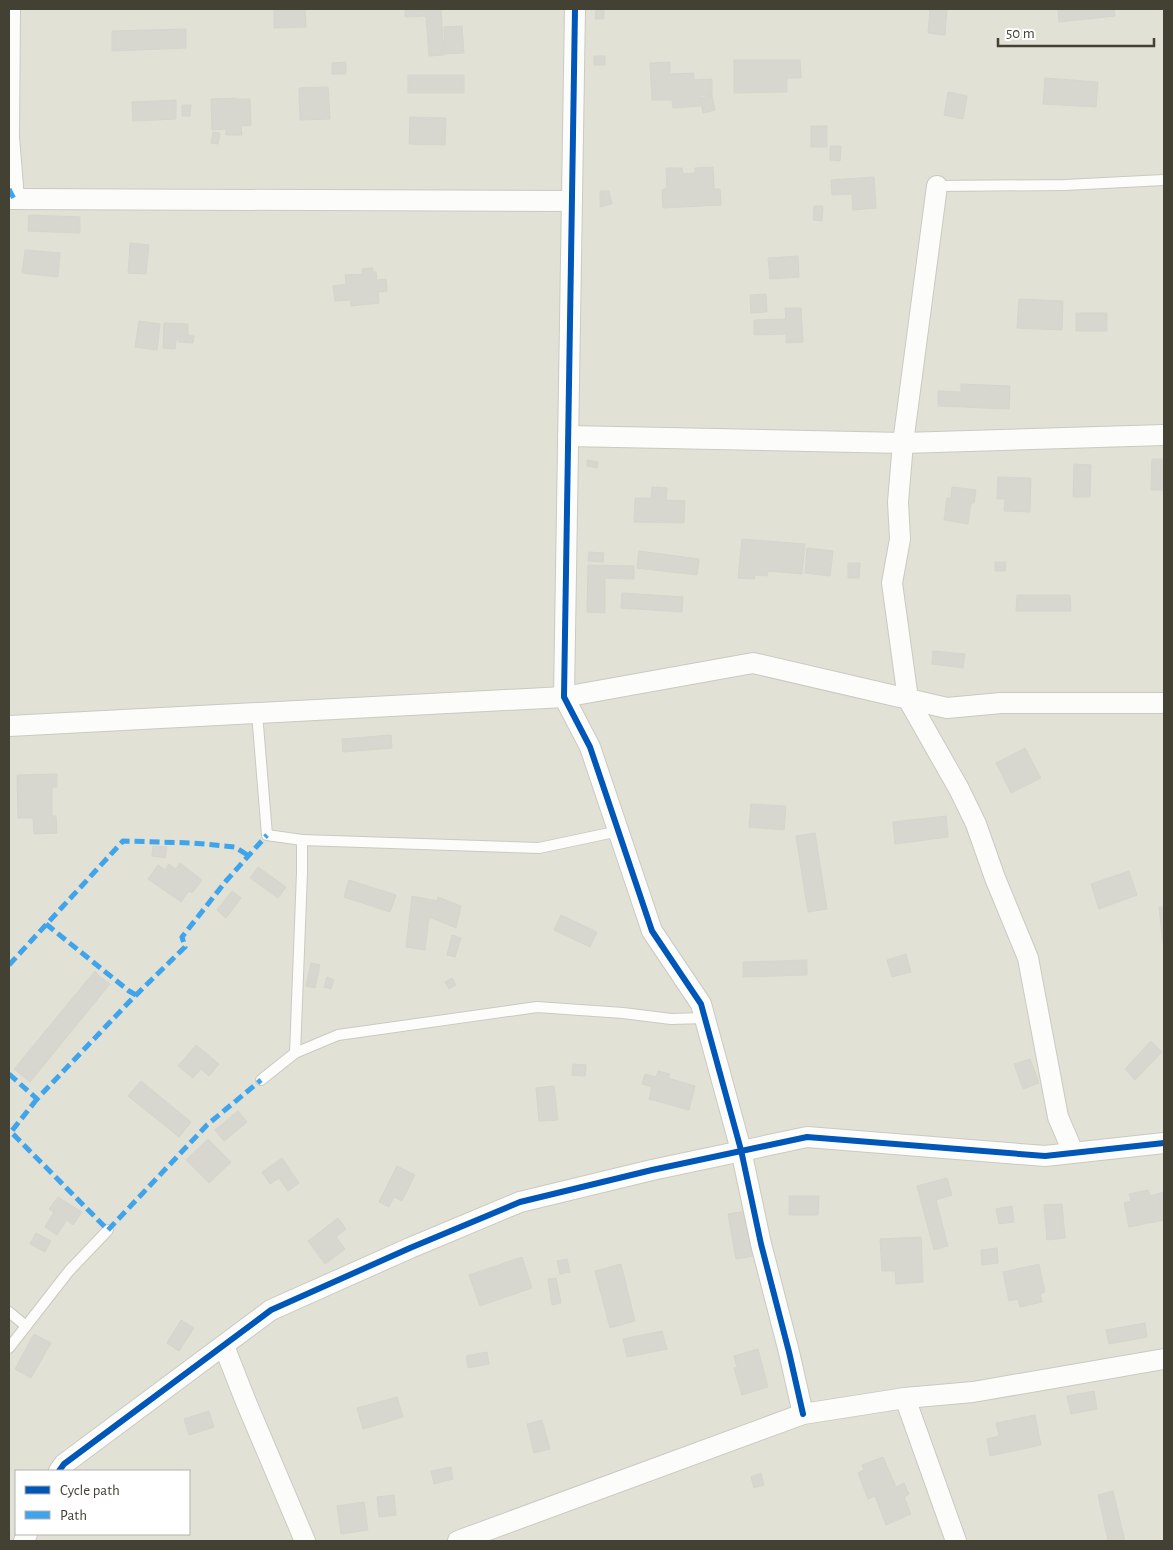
<svg xmlns="http://www.w3.org/2000/svg" width="1173" height="1550" viewBox="0 0 1173 1550" font-family="'Alegreya Sans',sans-serif">
<style>
.residential{fill:#e2e1d5;fill-rule:evenodd}
.building{fill:#d7d7d0;stroke:#d6d5cd}
.lines{fill:none;stroke-linecap:round;stroke-linejoin:round}
.lane-casing{stroke:#cacac3;stroke-width:12}
.street-casing{stroke:#cacac3;stroke-width:22}
.lane{stroke:#fcfcfb;stroke-width:10}
.street{stroke:#fcfcfb;stroke-width:20}
.quiet{stroke:#3fa4eb;stroke-width:5;stroke-dasharray:10 5;stroke-linecap:butt}
.cycleway-casing{stroke:#fff;stroke-width:9}
.cycleway{stroke:#0057b8;stroke-width:6}
</style>
<rect width="100%" height="100%" fill="#eeeee7"/>
<path class="residential" d="M9 9H1164V1541H9ZM16 1471H189V1534H16Z"/>
<g class="building">
<path d="M274 9H305L306 27 274 28Z"/>
<path d="M405 9H441L444 55 429 56 426 16 405 17Z"/>
<path d="M596 9H604V19H595Z"/>
<path d="M930 9H947L945 35 928 33Z"/>
<path d="M1058 9H1114L1115 16 1059 22Z"/>
<path d="M462 26 464 53 445 54 444 27Z"/>
<path d="M186 29V48L112 51V31Z"/>
<rect x="594" y="56" width="11" height="9"/>
<path d="M734 60H800L801 78H787V92L734 93Z"/>
<path d="M346 62V74H332V63Z"/>
<path d="M670 62V74L694 73V80L712 79V96H700V106L673 108 672 100H652L650 63Z"/>
<rect x="408" y="75" width="56" height="18"/>
<path d="M1045 78 1098 82 1096 107 1043 104Z"/>
<path d="M328 87 330 119 300 120 299 88Z"/>
<path d="M948 92 967 96 963 119 944 115Z"/>
<path d="M712 96 715 110 703 113 700 98Z"/>
<path d="M236 98V99H250L251 125 241 126 242 135H226V129L212 130 211 99Z"/>
<path d="M176 100V119L133 121 132 102Z"/>
<path d="M182 105H191L190 116H182Z"/>
<path d="M410 117 446 118 445 145 409 144Z"/>
<rect x="811" y="126" width="16" height="21"/>
<path d="M213 132 220 133 218 144 211 143Z"/>
<path d="M830 146H841L840 161 830 160Z"/>
<path d="M713 167 714 189H720L721 205 663 208 662 190 667 188 666 168H682L683 174 695 173V168Z"/>
<path d="M874 177 876 208 853 210 852 194 832 195 831 180Z"/>
<path d="M600 191H609L612 204 600 207Z"/>
<path d="M814 206H823L822 221 813 220Z"/>
<path d="M29 215 80 217V233L28 231Z"/>
<path d="M130 243 149 245 146 274 128 273Z"/>
<path d="M25 250 60 253 58 277 22 273Z"/>
<path d="M798 256 799 277 770 279 768 258Z"/>
<path d="M373 268V272H376L377 280 386 279 387 291 378 292 379 303 351 306 350 300 335 301 333 286 346 284 345 275 363 274 362 269Z"/>
<path d="M766 294 767 312 751 313 750 295Z"/>
<path d="M1019 299 1063 301 1062 330 1017 328Z"/>
<path d="M785 308H801L803 342 786 343V334L754 335V320L786 319Z"/>
<rect x="1076" y="313" width="31" height="18"/>
<path d="M139 321 160 324 157 350 135 347Z"/>
<path d="M164 323 188 324V335L194 336 193 343 179 342V340H176L175 349 163 348Z"/>
<path d="M961 384 1010 386 1009 409 938 406V391L961 392Z"/>
<path d="M1152 459H1164V490H1151Z"/>
<path d="M587 460 598 462 597 468 587 466Z"/>
<path d="M1074 464 1091 465 1090 497H1073Z"/>
<path d="M998 477 1031 478 1030 512 1004 511 1005 499H997Z"/>
<path d="M652 487 667 488 666 500 685 501 684 523 634 522 635 498H651Z"/>
<path d="M952 487 976 490 974 503H971L968 524 944 520 947 498H951Z"/>
<path d="M742 539 805 544 802 574 768 571 767 576 755 575 754 579 738 578Z"/>
<path d="M807 548 833 551 830 576 805 573Z"/>
<path d="M639 551 699 559 697 575 637 568Z"/>
<path d="M589 552 604 553 603 562 588 561Z"/>
<path d="M995 562H1006L1005 571H995Z"/>
<path d="M848 563H860L859 578H848Z"/>
<path d="M588 565 634 566V579L605 578V613L587 612Z"/>
<path d="M622 593 683 597 682 612 621 608Z"/>
<path d="M1017 595H1070L1071 611H1016Z"/>
<path d="M933 651 965 654 963 668 932 664Z"/>
<path d="M391 735 392 748 343 752 342 739Z"/>
<path d="M1025 748 1041 778 1011 793 996 763Z"/>
<path d="M57 774V787H52V816H56L57 833 34 834 33 818H18L17 775Z"/>
<path d="M751 804 786 806 784 830 749 827Z"/>
<path d="M946 816 948 837 895 844 893 822Z"/>
<path d="M815 833 827 909 808 912 796 836Z"/>
<path d="M153 846 167 847 165 858 152 856Z"/>
<path d="M180 863 202 880 192 893 189 891 181 902 148 879 158 865 165 870 169 864 176 869Z"/>
<path d="M258 867 286 887 278 898 250 878Z"/>
<path d="M1129 871 1137 895 1099 909 1091 884Z"/>
<path d="M349 880 396 895 390 912 344 897Z"/>
<path d="M232 891 241 898 226 918 217 910Z"/>
<path d="M412 896 437 901 438 897 461 906 456 928 429 917 425 950 406 947Z"/>
<path d="M1159 907H1164V943H1163Z"/>
<path d="M561 915 597 932 590 947 554 930Z"/>
<path d="M452 935 461 938 455 957 447 955Z"/>
<path d="M906 954 911 972 892 977 887 960Z"/>
<path d="M807 960V975L743 977V962Z"/>
<path d="M311 963 320 965 315 988 306 986Z"/>
<path d="M95 971 99 976 110 984 30 1082 14 1069Z"/>
<path d="M327 977 334 980 331 989 324 987Z"/>
<path d="M452 978 456 985 449 989 445 982Z"/>
<path d="M1151 1041 1162 1052 1135 1080 1125 1069Z"/>
<path d="M196 1045 219 1064 209 1076 201 1069 193 1078 178 1066Z"/>
<path d="M1030 1059 1039 1083 1023 1089 1014 1064Z"/>
<path d="M573 1064 586 1065 585 1076 572 1075Z"/>
<path d="M658 1071 670 1074 668 1078 695 1086 689 1110 649 1099 652 1087 642 1084 645 1074 656 1077Z"/>
<path d="M141 1081 191 1122 179 1137 128 1096Z"/>
<path d="M554 1086 558 1120 539 1121 536 1088Z"/>
<path d="M238 1111 247 1122 224 1141 215 1130Z"/>
<path d="M208 1139 231 1162 209 1183 186 1160Z"/>
<path d="M282 1158 299 1183 288 1191 279 1178 270 1184 262 1172Z"/>
<path d="M397 1166 415 1175 402 1201 394 1197 389 1207 379 1202Z"/>
<path d="M947 1178 952 1195 936 1200 948 1246 934 1250 917 1186Z"/>
<path d="M1148 1190 1150 1196 1164 1192V1220L1129 1227 1124 1203 1131 1201 1129 1194Z"/>
<path d="M789 1196H819L818 1215H789Z"/>
<path d="M58 1197 82 1212 73 1225 67 1220 57 1235 45 1227 54 1212 49 1209Z"/>
<path d="M1062 1204 1065 1238 1047 1240 1044 1205Z"/>
<path d="M1012 1206 1014 1222 999 1224 996 1209Z"/>
<path d="M746 1211 754 1256 736 1259 728 1214Z"/>
<path d="M338 1218 346 1229 336 1237 345 1249 325 1264 308 1241Z"/>
<path d="M36 1233 51 1241 45 1252 30 1244Z"/>
<path d="M921 1237 923 1282 896 1284 895 1271H882L880 1239Z"/>
<path d="M997 1248 998 1263 982 1265 981 1250Z"/>
<path d="M522 1257 532 1288 480 1306 469 1275Z"/>
<path d="M567 1259 570 1272 560 1274 557 1261Z"/>
<path d="M621 1264 635 1321 610 1328 595 1271Z"/>
<path d="M1039 1264 1045 1292 1040 1294 1042 1302 1020 1307 1018 1299 1009 1301 1003 1272Z"/>
<path d="M556 1278 561 1303 552 1305 548 1279Z"/>
<path d="M181 1320 194 1328 179 1351 167 1343Z"/>
<path d="M1145 1323 1147 1337 1109 1344 1106 1330Z"/>
<path d="M662 1331 667 1349 627 1357 623 1339Z"/>
<path d="M34 1334 51 1343 31 1378 15 1369Z"/>
<path d="M758 1349 768 1387 742 1395 734 1368 737 1367 734 1356Z"/>
<path d="M487 1352 489 1364 468 1368 466 1356Z"/>
<path d="M1094 1391 1097 1409 1071 1414 1067 1396Z"/>
<path d="M397 1397 403 1417 363 1429 357 1408Z"/>
<path d="M209 1411 214 1427 189 1435 184 1419Z"/>
<path d="M1035 1415 1041 1445 990 1456 987 1439 999 1436 996 1423Z"/>
<path d="M542 1420 550 1449 534 1453 527 1424Z"/>
<path d="M883 1457 896 1487 904 1483 909 1494 904 1497 911 1514 886 1525 875 1496 868 1499 858 1473 864 1470 862 1465Z"/>
<path d="M451 1467 453 1479 434 1484 431 1471Z"/>
<path d="M761 1473 764 1485 754 1488 751 1477Z"/>
<path d="M1113 1491 1125 1541H1108L1098 1495Z"/>
<path d="M394 1495 396 1515 379 1517 377 1497Z"/>
<path d="M364 1502 368 1530 341 1534 337 1506Z"/>
</g>
<g class="lines">
<g class="lane-casing">
<g id="lane">
<path d="M937 186 1065 185 1164 180"/>
<path d="M257 713 267 835 302 840V873L295 1053"/>
<path d="M302 840 539 848 619 831"/>
<path d="M261 1080 295 1053 338 1035 537 1007 623 1013 671 1019 705 1018"/>
<path d="M9 1312 26 1326"/>
<path d="M9 1348 69 1271 108 1230"/>
</g>
</g>
<g class="street-casing">
<g id="street">
<path d="M10 9 9 137 14 199"/>
<path d="M575 9 564 697 590 747 652 931 701 1004 741 1150 761 1244 789 1352 803 1414"/>
<path d="M937 186 903 443 898 502 900 539 892 583 908 699 959 789 976 824 995 878 1028 958 1058 1117 1073 1152"/>
<path d="M9 199 572 201"/>
<path d="M568 436 903 443 1164 435"/>
<path d="M9 726 564 697 753 663 947 708 1001 703H1164"/>
<path d="M224 1346 246 1402 305 1541"/>
<path d="M905 1398 956 1541"/>
<path d="M59 1471 64 1464 271 1310 410 1248 520 1202 652 1170 807 1137 1045 1156 1164 1143"/>
<path d="M24 1541 27 1534"/>
<path d="M458 1541 803 1414 905 1398 973 1392 1164 1359"/>
</g>
</g>
<use href="#lane" class="lane"/>
<use href="#street" class="street"/>
<g class="quiet">
<path d="M9 189 14 199"/>
<path d="M46 924 129 991 136 995"/>
<path d="M9 965 123 841 193 843 235 847 249 856"/>
<path d="M9 1074 37 1099 130 1001 185 947 182 937 226 881 267 835"/>
<path d="M37 1099 11 1132 108 1230 207 1125 261 1080"/>
</g>
<g class="cycleway-casing">
<g id="cycleway">
<path d="M575 9 564 697 590 747 652 931 701 1004 741 1150 761 1244 789 1352 803 1414"/>
<path d="M59 1471 64 1464 271 1310 410 1248 520 1202 652 1170 807 1137 1045 1156 1164 1143"/>
</g>
</g>
<use href="#cycleway" class="cycleway"/>
</g>
<rect width="1173" height="1550" fill="none" stroke="#434134" stroke-width="20"/>
<rect x="15" y="1470" width="175" height="65" fill="#ffffff" stroke="#b4b3ae"/>
<rect x="25" y="1486" width="25" height="8" fill="#0057b8" stroke="#b4b3ae"/>
<text x="60" y="1495" font-size="15" fill="#434134">Cycle path</text>
<rect x="25" y="1511" width="25" height="8" fill="#3fa4eb" stroke="#b4b3ae"/>
<text x="60" y="1520" font-size="15" fill="#434134">Path</text>
<path d="M998 38v8h156v-8" fill="none" stroke="#434134" stroke-width="2.5"/>
<text x="1006" y="38" font-size="15" fill="#434134" stroke="#ffffff" stroke-width="4" paint-order="stroke">50 m</text>
</svg>
